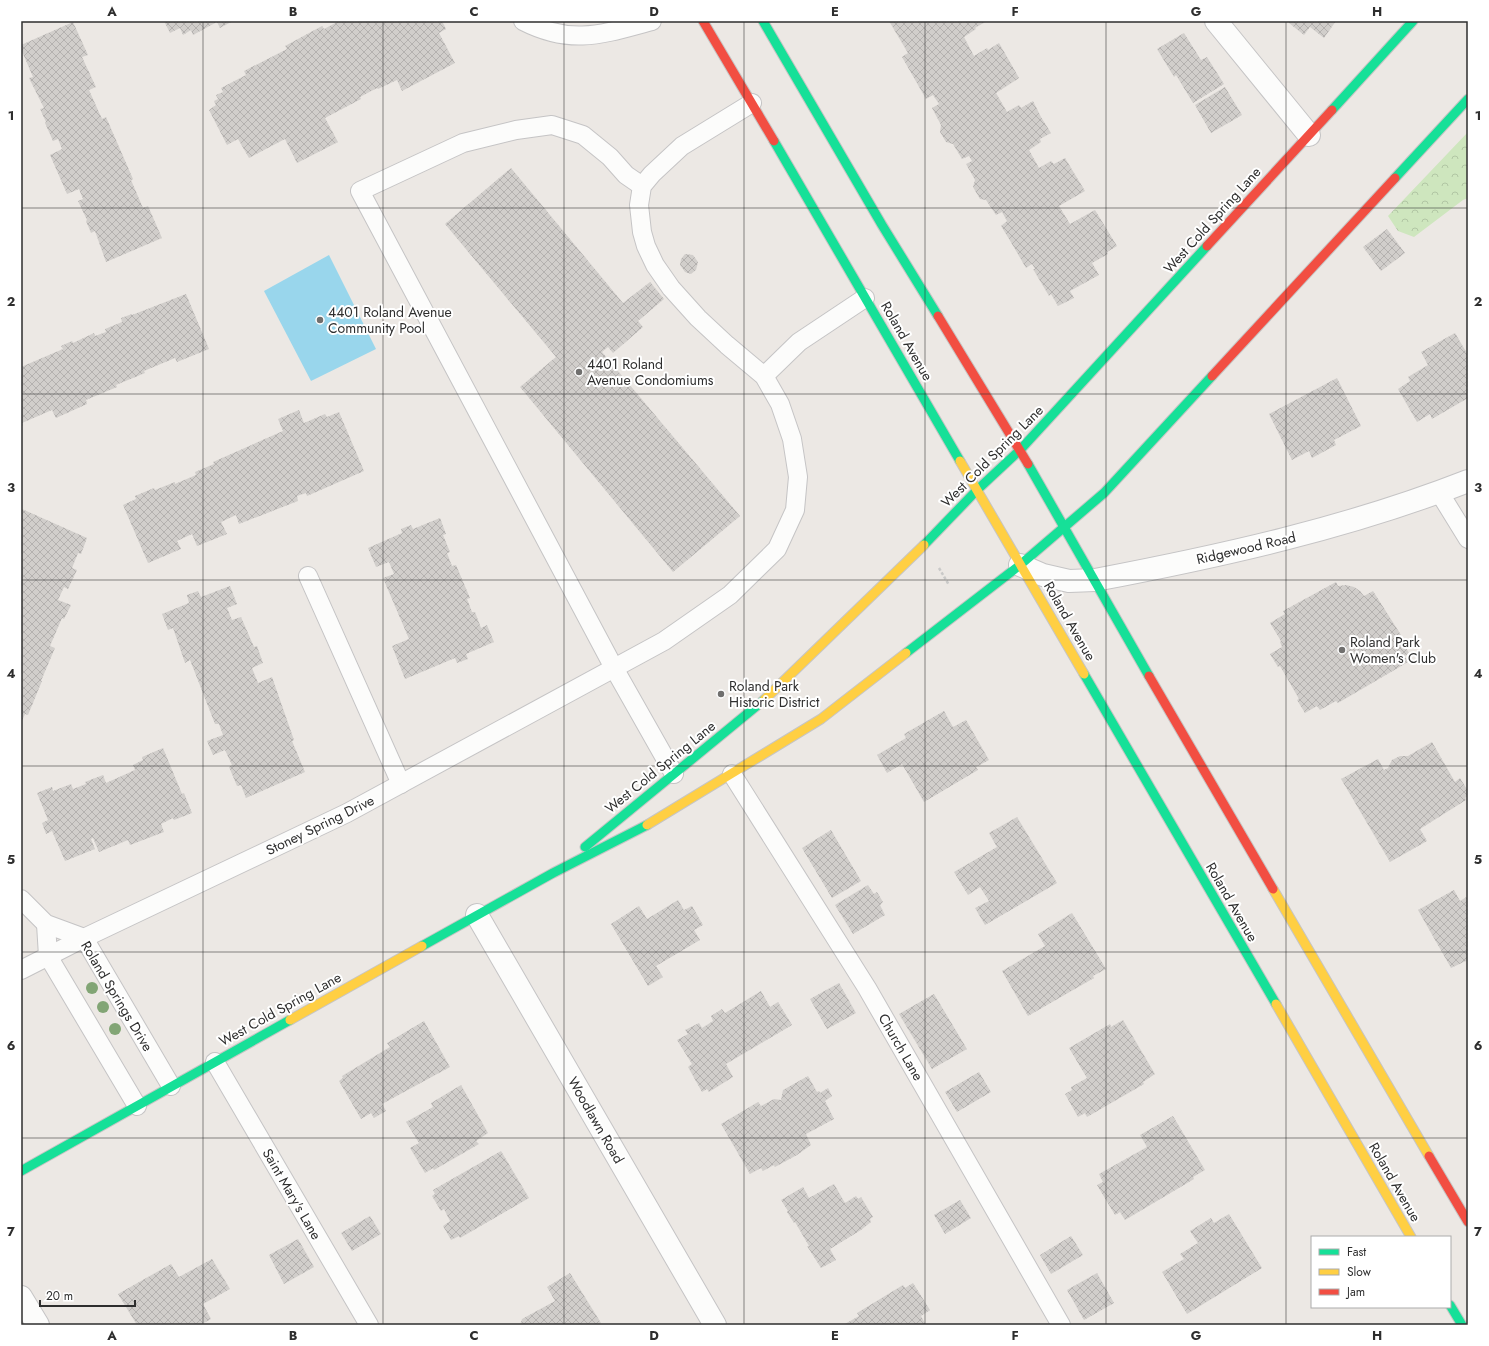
<svg xmlns="http://www.w3.org/2000/svg" width="1489" height="1346" viewBox="0 0 1489 1346" font-family="Jost,sans-serif">
<style>
.forest{fill:url(#forest-crowns)}
.water{fill:#99d6ec}
.building{fill:url(#building-cross-hatch)}
.lines{fill:none;stroke-linecap:round;stroke-linejoin:round}
.lane-casing{stroke:#c5c4c5;stroke-width:20}
.street-casing{stroke:#c5c4c5;stroke-width:24}
.fast-casing{stroke:#c6c5c4;stroke-width:11}
.slow-casing{stroke:#c6c5c4;stroke-width:11}
.jam-casing{stroke:#c6c5c4;stroke-width:11}
.path{stroke:#c9c9c8;stroke-width:2.5;stroke-dasharray:3 2;stroke-linecap:butt}
.lane{stroke:#fcfcfb;stroke-width:18}
.street{stroke:#fcfcfb;stroke-width:22}
.fast{stroke:#16e098;stroke-width:9}
.slow{stroke:#ffcf43;stroke-width:9}
.jam{stroke:#f24e42;stroke-width:9}
.tree{fill:#82a575}
.grid{fill:none;stroke:#2e2e2e;stroke-width:1;stroke-opacity:0.55}
.poi-dot{fill:#706f6e;stroke:#fff;stroke-width:1.5}
.labels{text-anchor:middle;dominant-baseline:central;stroke-width:4;stroke-linejoin:round;paint-order:stroke}
.street-label{font-size:14px;fill:#2e2e2e;stroke:#fff}
.poi-label{font-size:14px;fill:#2e2e2e;stroke:#fff;text-anchor:start}
.neatline{fill:none;stroke:#2e2e2e;stroke-width:1.5}
.grid-label{font-size:13px;text-anchor:middle;font-weight:bold;fill:#2e2e2e}
</style>
<defs>
<pattern id="forest-crowns" width="20" height="18" patternUnits="userSpaceOnUse"><rect width="20" height="18" fill="#cee6be"/><path d="M2 6a3 3 0 1 1 6 0M12 15a3 3 0 1 1 6 0" fill="none" stroke="#b1c6a4"/></pattern>
<pattern id="building-cross-hatch" width="8" height="8" patternUnits="userSpaceOnUse"><rect width="8" height="8" fill="#d1cecb"/><path d="M0 0l8 8M0 8l8-8" fill="none" stroke="#b4b1af"/></pattern>
</defs>
<rect width="100%" height="100%" fill="#ece8e4"/>
<path class="forest" d="M1468 132V198L1463 200 1414 237 1398 231 1388 216Z"/>
<path class="water" d="M329 255 376 349 311 381 264 291Z"/>
<g class="building">
<path d="M164 21H233L220 28 217 22 193 35 191 30 183 35 180 28 170 33Z"/>
<path d="M339 21H442L446 29 439 33 455 63 402 91 397 80 378 89 377 88 360 97 361 99 325 118 338 142 297 163 285 139 249 158 238 139 227 145 209 110 216 105 214 101 218 99 216 95 223 92 221 88 246 75 244 71 287 49 285 46 322 26 324 29Z"/>
<path d="M889 21H987L975 28 976 29 964 37 974 56 987 48 988 50 999 43 1010 62 1019 78 996 93 1007 112 1019 105 1021 108 1033 101 1041 117 1051 133 1040 139 1041 142 1029 150 1039 168 1051 161 1054 164 1065 158 1085 191 1059 206 1070 224 1095 210 1117 246 1107 252 1108 254 1092 263 1099 275 1070 291 1074 298 1058 306 1051 294 1049 296 1033 269H1035L1032 264 1026 268 1009 239 1001 226 1007 221 1002 212 996 215 986 200 980 199 973 187 975 180 966 164 972 161 969 156 962 159 953 144 946 142 940 132 941 125 932 108 939 104 933 95 926 99 902 57 908 53Z"/>
<path d="M1290 21H1336L1324 38 1310 27 1304 35 1289 23Z"/>
<path d="M73 22 88 55 82 57 96 87 89 90 102 119 106 117 133 179 131 180 143 208 148 206 162 238 106 262 95 231 91 233 86 221 87 220 78 201 83 199 79 189 67 194 50 155 62 149 58 139 53 141 45 123 46 122 40 109 44 108 29 78 33 77 21 49V45Z"/>
<path d="M1184 33 1201 60 1207 57 1224 84 1193 103 1176 75 1174 77 1157 49Z"/>
<path d="M1225 87 1242 115 1211 133 1195 105Z"/>
<path d="M511 168 623 303 650 282 664 299 638 321 643 327 613 353 608 347 602 352 740 516 673 572 520 387 556 357 445 224Z"/>
<path d="M1387 229 1405 253 1381 271 1363 247Z"/>
<path d="M685 254 693 255 698 262 696 270 691 274 685 272 680 265 681 259Z"/>
<path d="M186 294 209 349 177 362 175 358 144 371 145 373 116 385 117 387 86 400 87 404 56 418 52 410 22 423 23 425 21 426V367L63 349 61 346 72 341 73 343 94 333 95 336 106 332 105 329 122 322 121 318 132 314V315Z"/>
<path d="M1455 333 1468 355V398L1432 419 1430 414 1417 422 1398 389 1410 381 1408 377 1428 365 1421 352Z"/>
<path d="M1337 378 1361 426 1334 440 1336 445 1312 458 1309 451 1292 460 1269 414Z"/>
<path d="M299 410 304 423 325 414 327 417 339 412 364 471 307 496 306 493 297 496 298 501 239 524 236 515 221 522 227 534 197 546 192 534 177 541 181 549 148 563 123 505 136 499 135 496 154 488 155 490 175 482V484L196 475 195 472 214 464 213 462 283 431 278 419Z"/>
<path d="M22 509 87 538 81 554 78 553 72 568 77 570 68 589 64 587 58 600 71 605 64 619 62 618 50 646 55 648 41 681H42L28 715 25 714 21 723Z"/>
<path d="M440 518 446 534 443 535 450 552 447 553 452 566 456 565 470 598 467 599 472 612H475L481 628 487 625 494 642 466 654 468 659 457 663 455 658 405 679 392 646 409 639 383 578 394 574 389 562 376 567 368 548 402 533 401 529 411 525 413 529Z"/>
<path d="M1336 582 1338 586 1346 585 1354 587 1360 591 1364 596 1373 591 1401 635 1399 636 1409 653 1405 656 1408 662 1338 703 1336 701 1320 710 1317 706 1305 713 1297 700 1299 699 1280 666 1278 667 1270 654 1282 647 1280 642 1281 641 1270 623 1285 614 1283 611Z"/>
<path d="M230 586 237 604 227 608 232 620 241 617 254 647 257 646 263 663 252 668 258 683 272 677 294 740 292 741 305 772 246 798 241 785 237 786 229 767 232 765 225 750 213 755 207 741 223 735 219 724H215L190 660 185 663 173 628 168 630 162 614 189 603 187 595 198 591 201 597Z"/>
<path d="M944 711 953 727 966 720 989 760 976 767 978 770 924 802 902 764 887 773 877 755 906 738 904 734Z"/>
<path d="M1432 742 1455 782 1460 778 1468 791V796L1465 798 1466 800 1420 829 1427 841 1390 862 1341 779 1378 759 1384 770 1388 768 1392 760 1400 756H1408Z"/>
<path d="M163 748 182 794 184 793 192 813 174 820 173 818 161 824 164 832 130 845 128 840 99 852 93 838 91 839 95 849 65 861 52 831 46 834 42 823 48 820 37 793 52 787 53 791 71 784 73 789 86 784 85 782 103 775 106 783 135 770 133 765 143 760 142 757Z"/>
<path d="M1017 817 1057 883 985 925 975 908 989 901 980 887 968 895 954 872 997 847 989 833Z"/>
<path d="M831 830 861 881 832 898 802 848Z"/>
<path d="M868 885 874 894 877 892 883 902 880 905 885 915 853 934 835 905Z"/>
<path d="M1454 890 1460 901 1468 896V960L1451 968 1418 910Z"/>
<path d="M678 900 684 910 692 906 703 925 694 930 700 940 656 966 663 977 648 986 611 924 639 906 647 919Z"/>
<path d="M1072 913 1106 969 1093 976 1094 978 1028 1016 1002 971 1045 946 1038 934Z"/>
<path d="M839 983 856 1013 827 1029 810 999Z"/>
<path d="M761 991 770 1007 778 1002 792 1025 726 1064 733 1077 709 1092 707 1089 702 1092 688 1067 692 1064 677 1040 688 1034 685 1030 699 1023 702 1028 713 1021 711 1016 722 1009 725 1013Z"/>
<path d="M934 994 967 1049 932 1069 899 1014Z"/>
<path d="M1123 1020 1155 1074 1143 1082 1144 1084 1087 1117 1085 1113 1078 1117 1065 1094 1072 1090 1071 1087 1087 1078 1069 1048 1110 1024 1111 1027Z"/>
<path d="M424 1021 450 1067 382 1104 386 1111 374 1118 371 1113 361 1119 339 1081 343 1078 342 1076 390 1047 387 1043Z"/>
<path d="M979 1072 991 1092 957 1112 945 1092Z"/>
<path d="M808 1076 817 1092 819 1091 820 1093 828 1088 832 1096 825 1101 834 1119 806 1134 811 1145 797 1155 775 1167 774 1165 763 1171 761 1168 750 1174 721 1124 758 1102 761 1106 774 1099 781 1100 783 1090Z"/>
<path d="M461 1085 488 1133 476 1141 479 1144 434 1170 433 1168 425 1173 410 1148 419 1143 406 1122 433 1107 431 1103Z"/>
<path d="M1173 1116 1205 1170 1193 1177 1194 1179 1125 1220 1120 1212 1115 1215 1097 1185 1103 1182 1099 1174 1147 1147 1140 1135Z"/>
<path d="M501 1151 529 1198 460 1238 459 1236 451 1240 443 1226 450 1221 444 1209 441 1211 432 1196 435 1194 433 1190Z"/>
<path d="M834 1184 845 1203 856 1196 858 1199 861 1197 873 1217 870 1219 871 1222 861 1230 830 1249 836 1260 821 1268 807 1246H809L795 1222 794 1223 787 1212 788 1211 781 1200 803 1187 809 1198Z"/>
<path d="M960 1200 971 1218 945 1234 934 1215Z"/>
<path d="M1229 1214 1262 1268 1187 1314 1162 1272 1184 1259 1180 1254 1198 1243 1190 1231 1211 1218 1214 1223Z"/>
<path d="M370 1216 381 1234 352 1251 341 1233Z"/>
<path d="M1071 1236 1083 1255 1051 1274 1040 1255Z"/>
<path d="M298 1239 314 1267 284 1284 269 1255Z"/>
<path d="M212 1259 230 1289 203 1304 211 1319 200 1325H137L118 1294 171 1264 179 1277Z"/>
<path d="M570 1273 601 1323 598 1325H520L522 1319 555 1301 547 1287Z"/>
<path d="M1097 1273 1114 1303 1084 1320 1067 1290Z"/>
<path d="M913 1283 930 1310 921 1316 926 1325H843L859 1316 857 1313 903 1285 905 1288Z"/>
</g>
<g class="lines">
<g class="lane-casing">
<g id="lane">
<path d="M523 21C572 46 603 34 652 21"/>
<path d="M642 186 626 175 610 157 583 135 552 125 516 130 463 143 360 191 614 668 674 774"/>
<path d="M764 376 799 342 865 298"/>
<path d="M1439 492 1468 539"/>
<path d="M308 576 401 784"/>
<path d="M732 774 867 988 1061 1325"/>
<path d="M21 899 46 924 84 938 171 1086"/>
<path d="M46 924 48 956 137 1106"/>
<path d="M21 970 84 938 347 813 664 641 730 595 777 549 795 510 798 477 792 439 780 404 764 376 727 345 698 318 671 288 655 265 646 246 642 232 639 205 642 186 652 174 682 146 752 103"/>
<path d="M215 1062 369 1325"/>
</g>
</g>
<g class="street-casing">
<g id="street">
<path d="M1216 21 1309 135"/>
<path d="M1020 565 1043 575 1069 581 1095 580C1221 556 1348 528 1468 481"/>
<path d="M477 915 715 1325"/>
<path d="M21 1297 38 1325"/>
</g>
</g>
<g class="fast-casing">
<g id="fast">
<path d="M763 21 882 225 938 316"/>
<path d="M1332 110 1413 21"/>
<path d="M774 141 960 461"/>
<path d="M1395 178 1468 99"/>
<path d="M1028 464 1149 676"/>
<path d="M924 545 977 490 1020 450 1207 246"/>
<path d="M906 653 1020 565 1104 493 1212 376"/>
<path d="M1084 674 1276 1004"/>
<path d="M585 847 764 700"/>
<path d="M422 946 553 873 647 825"/>
<path d="M21 1171 290 1020"/>
<path d="M1450 1305 1462 1325"/>
</g>
</g>
<g class="slow-casing">
<g id="slow">
<path d="M960 461 1084 674"/>
<path d="M764 700 924 545"/>
<path d="M647 825 821 719 906 653"/>
<path d="M1273 889 1429 1156"/>
<path d="M1276 1004 1411 1237"/>
<path d="M290 1020 422 946"/>
</g>
</g>
<g class="jam-casing">
<g id="jam">
<path d="M703 21 774 141"/>
<path d="M1207 246 1332 110"/>
<path d="M938 316 1028 464"/>
<path d="M1212 376 1395 178"/>
<path d="M1149 676 1273 889"/>
<path d="M1429 1156 1468 1222"/>
</g>
</g>
<path class="path" d="M939 568 949 585"/>
<use href="#lane" class="lane"/>
<use href="#street" class="street"/>
<use href="#fast" class="fast"/>
<use href="#slow" class="slow"/>
<use href="#jam" class="jam"/>
</g>
<g class="tree">
<circle cx="92" cy="988" r="6"/>
<circle cx="103" cy="1007" r="6"/>
<circle cx="115" cy="1029" r="6"/>
</g>
<path class="grid" d="M203 21V1325M383 21V1325M564 21V1325M744 21V1325M925 21V1325M1106 21V1325M1286 21V1325M21 208H1468M21 394H1468M21 580H1468M21 766H1468M21 952H1468M21 1138H1468"/>
<g class="poi-dot">
<circle cx="320" cy="320" r="4"/>
<circle cx="579" cy="372" r="4"/>
<circle cx="1342" cy="650" r="4"/>
<circle cx="721" cy="694" r="4"/>
</g>
<g class="labels">
<g class="street-label">
<text transform="translate(1212 220) rotate(-48)">West Cold Spring Lane</text>
<text transform="translate(907 341) rotate(60)">Roland Avenue</text>
<text transform="translate(992 456) rotate(-45)">West Cold Spring Lane</text>
<text transform="translate(1246 548) rotate(-13)">Ridgewood Road</text>
<text transform="translate(1070 621) rotate(60)">Roland Avenue</text>
<text transform="translate(660 767) rotate(-39)">West Cold Spring Lane</text>
<text transform="translate(320 825) rotate(-26)">Stoney Spring Drive</text>
<text transform="translate(1232 902) rotate(60)">Roland Avenue</text>
<text transform="translate(117 996) rotate(59)">Roland Springs Drive</text>
<text transform="translate(280 1009) rotate(-29)">West Cold Spring Lane</text>
<text transform="translate(901 1047) rotate(60)">Church Lane</text>
<text transform="translate(596 1120) rotate(60)">Woodlawn Road</text>
<text transform="translate(1395 1182) rotate(60)">Roland Avenue</text>
<text transform="translate(292 1194) rotate(60)">Saint Mary's Lane</text>
</g>
<g class="poi-label">
<text x="328" y="312">4401 Roland Avenue<tspan x="328" dy="16">Community Pool</tspan></text>
<text x="587" y="364">4401 Roland<tspan x="587" dy="16">Avenue Condomiums</tspan></text>
<text x="1350" y="642">Roland Park<tspan x="1350" dy="16">Women's Club</tspan></text>
<text x="729" y="686">Roland Park<tspan x="729" dy="16">Historic District</tspan></text>
</g>
</g>
<rect width="1489" height="1346" fill="none" stroke="#ffffff" stroke-width="44"/>
<rect x="1311" y="1236" width="140" height="72" fill="#ffffff" stroke="#ababab"/>
<rect x="1319" y="1249" width="20" height="6" fill="#16e098" stroke="#ababab"/>
<text x="1347" y="1256" font-size="12" fill="#2e2e2e">Fast</text>
<rect x="1319" y="1269" width="20" height="6" fill="#ffcf43" stroke="#ababab"/>
<text x="1347" y="1276" font-size="12" fill="#2e2e2e">Slow</text>
<rect x="1319" y="1289" width="20" height="6" fill="#f24e42" stroke="#ababab"/>
<text x="1347" y="1296" font-size="12" fill="#2e2e2e">Jam</text>
<path d="M40 1300v6h95v-6" fill="none" stroke="#2e2e2e" stroke-width="2"/>
<text x="46" y="1300" font-size="12" fill="#2e2e2e" stroke="#ffffff" stroke-width="3" paint-order="stroke">20 m</text>
<rect x="22" y="22" width="1445" height="1302" class="neatline"/>
<g class="grid-label">
<text x="112" y="16">A</text>
<text x="293" y="16">B</text>
<text x="474" y="16">C</text>
<text x="654" y="16">D</text>
<text x="835" y="16">E</text>
<text x="1015" y="16">F</text>
<text x="1196" y="16">G</text>
<text x="1377" y="16">H</text>
<text x="11" y="120">1</text>
<text x="1478" y="120">1</text>
<text x="11" y="306">2</text>
<text x="1478" y="306">2</text>
<text x="11" y="492">3</text>
<text x="1478" y="492">3</text>
<text x="11" y="678">4</text>
<text x="1478" y="678">4</text>
<text x="11" y="864">5</text>
<text x="1478" y="864">5</text>
<text x="11" y="1050">6</text>
<text x="1478" y="1050">6</text>
<text x="11" y="1236">7</text>
<text x="1478" y="1236">7</text>
<text x="112" y="1340">A</text>
<text x="293" y="1340">B</text>
<text x="474" y="1340">C</text>
<text x="654" y="1340">D</text>
<text x="835" y="1340">E</text>
<text x="1015" y="1340">F</text>
<text x="1196" y="1340">G</text>
<text x="1377" y="1340">H</text>
</g>
</svg>
